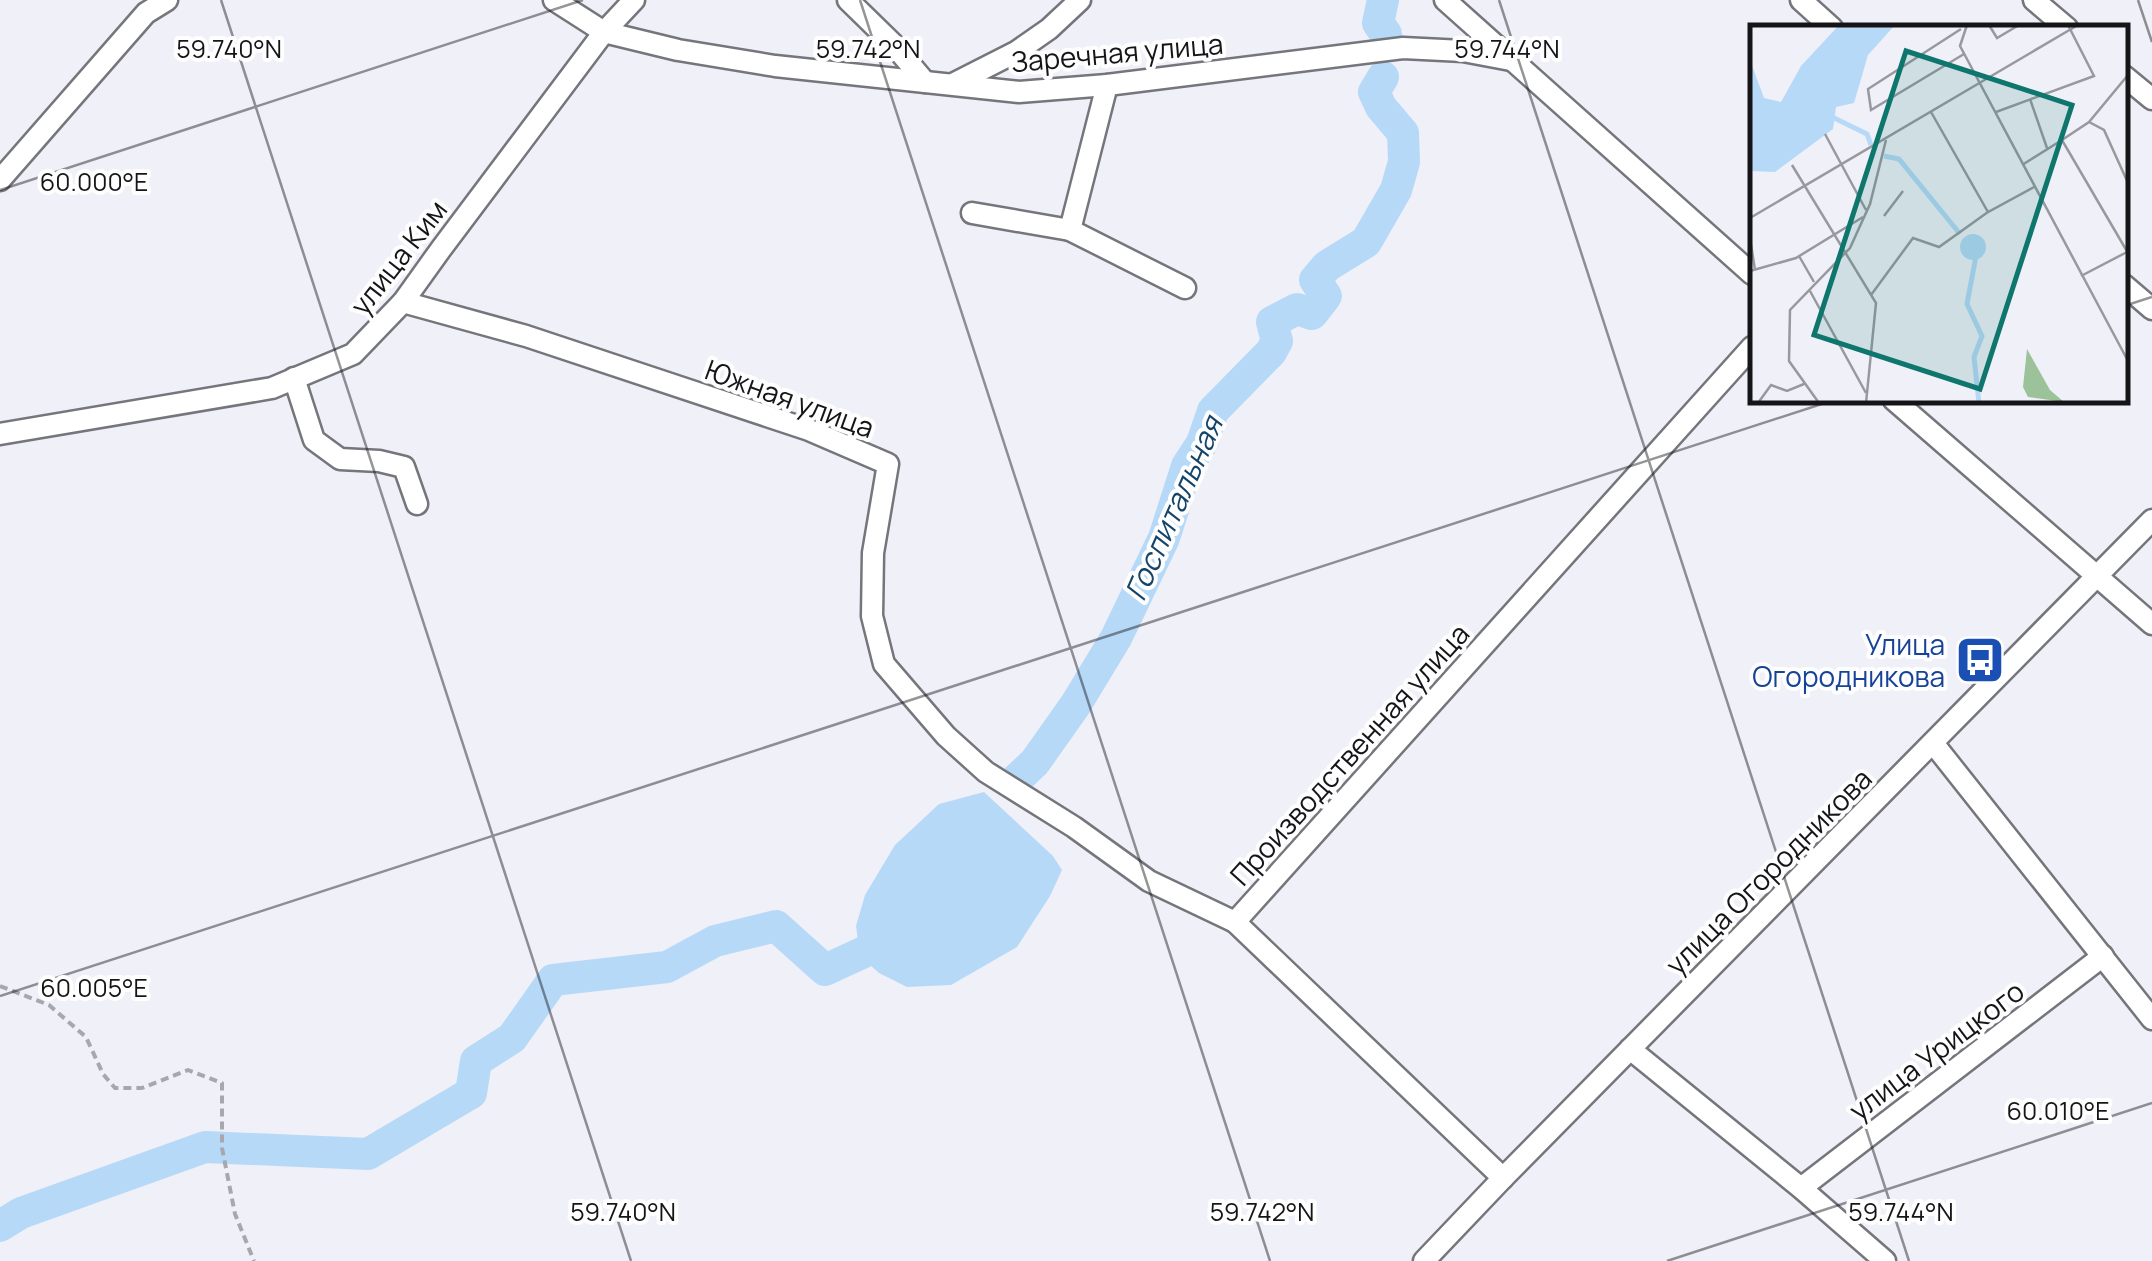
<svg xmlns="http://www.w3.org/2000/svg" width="2152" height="1261" viewBox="0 0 2152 1261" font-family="Manrope,sans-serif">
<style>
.water{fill:#b7d9f8}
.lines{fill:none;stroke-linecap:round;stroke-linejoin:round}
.river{stroke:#b7d9f8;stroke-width:32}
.minor-casing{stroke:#75757c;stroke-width:25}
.path{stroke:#a7a7ae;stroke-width:4;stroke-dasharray:8 5;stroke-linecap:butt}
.minor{stroke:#fff;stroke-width:20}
.ticks{fill:none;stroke:#151518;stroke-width:2.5;stroke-opacity:0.45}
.labels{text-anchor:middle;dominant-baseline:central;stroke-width:8;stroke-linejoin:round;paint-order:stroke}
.street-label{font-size:28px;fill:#151518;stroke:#fefefe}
.transit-label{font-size:28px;fill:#164399;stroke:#fefefe;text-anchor:end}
.water-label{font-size:30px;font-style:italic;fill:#154469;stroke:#fefefe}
.inset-river{fill:none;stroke:#b7d9f8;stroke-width:5}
.inset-road{fill:none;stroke:#98989e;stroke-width:2.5}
.view{fill:#0f766e;fill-opacity:0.15;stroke:#0f766e;stroke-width:5}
.inset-edge{fill:none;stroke:#151518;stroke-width:5}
.ticks-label{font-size:25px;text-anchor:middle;fill:#151518;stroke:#fefefe;stroke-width:8;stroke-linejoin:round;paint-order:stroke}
</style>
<rect width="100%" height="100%" fill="#f0f0f8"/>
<path class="water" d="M984 792 1053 856 1062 870 1050 896 1017 947 951 985 907 987 879 973 860 956 856 926 865 895 895 845 939 804Z"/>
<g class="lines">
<g class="river">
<path d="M1383 0 1378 23 1386 34"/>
<path d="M1017 779 1035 762 1076 704 1116 638 1164 538 1187 466 1202 443 1213 411 1271 352 1277 341 1272 322 1297 309 1312 314 1326 296 1315 280 1327 266 1366 242 1396 190 1404 162 1403 133 1381 107 1374 92 1383 77"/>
<path d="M0 1226 21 1213 205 1147 368 1154 471 1093 476 1061 512 1038 553 980 667 967 715 941 776 926 825 970 901 935"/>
</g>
<g class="minor-casing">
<g id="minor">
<path d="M554 0 604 32 678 50 775 66 1019 92 1107 85 1403 48 1463 51 1516 61"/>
<path d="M848 0 893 44 925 82"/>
<path d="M1445 0 1752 274"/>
<path d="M1801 0 1832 28"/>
<path d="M2034 0 2067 28"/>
<path d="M2124 76 2152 99"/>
<path d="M953 84 1016 52 1049 29 1080 0"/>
<path d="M0 180 146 13 167 0"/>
<path d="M972 213 1070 230 1185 288"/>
<path d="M1070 230 1107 85"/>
<path d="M2124 285 2152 309"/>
<path d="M403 302 526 336 809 430 888 464 873 553 872 616 884 664 946 736 986 772 1074 827 1149 881 1235 922"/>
<path d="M294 378 314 440 340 459 379 461 404 467 417 504"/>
<path d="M1894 400 2152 624"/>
<path d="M0 434 272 388 353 354 403 302 441 249 604 32 634 0"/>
<path d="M1933 743 2152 1019"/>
<path d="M1630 1049 1801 1188 1885 1261"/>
<path d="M1503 1178 1235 922 1752 347"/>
<path d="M1801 1188 2103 956"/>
<path d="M1424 1261 1503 1178 2152 520"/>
</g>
</g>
<path class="path" d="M0 986 49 1005 86 1037 103 1074 115 1088H142L188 1070 222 1083V1148L235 1214 254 1261"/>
<use href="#minor" class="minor"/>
</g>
<path class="ticks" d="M221 0 631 1261M860 0 1270 1261M1499 0 1909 1261M2138 0 2152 42M0 190 583 0M2124 306 2152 297M0 996 1834 400M1667 1261 2152 1103"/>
<defs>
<g id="bus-square" transform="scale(2.5)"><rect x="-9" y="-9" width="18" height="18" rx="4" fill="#1a4fb4" stroke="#fefefe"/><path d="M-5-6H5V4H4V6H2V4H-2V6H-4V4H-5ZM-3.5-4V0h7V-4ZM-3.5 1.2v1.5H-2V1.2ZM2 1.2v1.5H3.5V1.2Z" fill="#fff"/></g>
</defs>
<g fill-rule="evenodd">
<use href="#bus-square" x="1980" y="660"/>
</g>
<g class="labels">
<g class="street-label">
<text transform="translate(1117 52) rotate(-5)">Заречная улица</text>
<text transform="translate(398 257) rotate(-52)">улица Ким</text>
<text transform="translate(790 398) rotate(20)">Южная улица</text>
<text transform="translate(1349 754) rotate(-48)">Производственная улица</text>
<text transform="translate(1768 871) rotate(-45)">улица Огородникова</text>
<text transform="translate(1936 1050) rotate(-37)">улица Урицкого</text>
</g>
<g class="transit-label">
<text x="1945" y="644">Улица<tspan x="1945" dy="32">Огородникова</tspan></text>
</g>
<g class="water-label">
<text transform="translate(1173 508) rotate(-66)">Госпитальная</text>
</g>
</g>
<g transform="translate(1750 25)">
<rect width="378" height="378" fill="#f0f0f8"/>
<path d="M277 324 300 365 314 377 278 372 273 362Z" fill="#9bc299"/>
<path d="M89 0H145L118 30 104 78 86 82 83 104 25 147 0 146V35L14 73 31 77 51 41ZM210 222a13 13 0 1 1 26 0a13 13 0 1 1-26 0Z" fill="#b7d9f8"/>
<path class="inset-river" d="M80 91 117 109 121 120M134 131 149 134 210 209M226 231 217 279 232 311 224 332 229 378"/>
<path class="inset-road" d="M217 0 210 21 378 336M239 0 247 13 269 0M211 4 118 64 121 85 214 29M280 74 297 123M181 87 238 187 284 162M246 87 344 51 318 0M339 97 354 105 378 158M75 109 116 185M312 115 339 97 378 50M42 140 126 278 116 378M272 140 312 115 378 228M134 191 153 166M0 193 328 0M0 213 5 245M49 231 64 257M0 246 46 233 113 192M331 251 377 227M60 266 116 368M121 270 163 213 189 222 238 187M8 378 21 360 37 366 54 359M69 378 39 336 40 285 100 223 120 179 136 115"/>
<path class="view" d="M156 26 322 80 230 364 64 310Z"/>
<rect width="378" height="378" class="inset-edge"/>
</g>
<g class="ticks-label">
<text x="229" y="58">59.740°N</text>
<text x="868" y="58">59.742°N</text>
<text x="1507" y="58">59.744°N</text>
<text x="94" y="191">60.000°E</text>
<text x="94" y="997">60.005°E</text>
<text x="2058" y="1120">60.010°E</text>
<text x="623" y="1221">59.740°N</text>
<text x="1262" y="1221">59.742°N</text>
<text x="1901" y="1221">59.744°N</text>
</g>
</svg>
